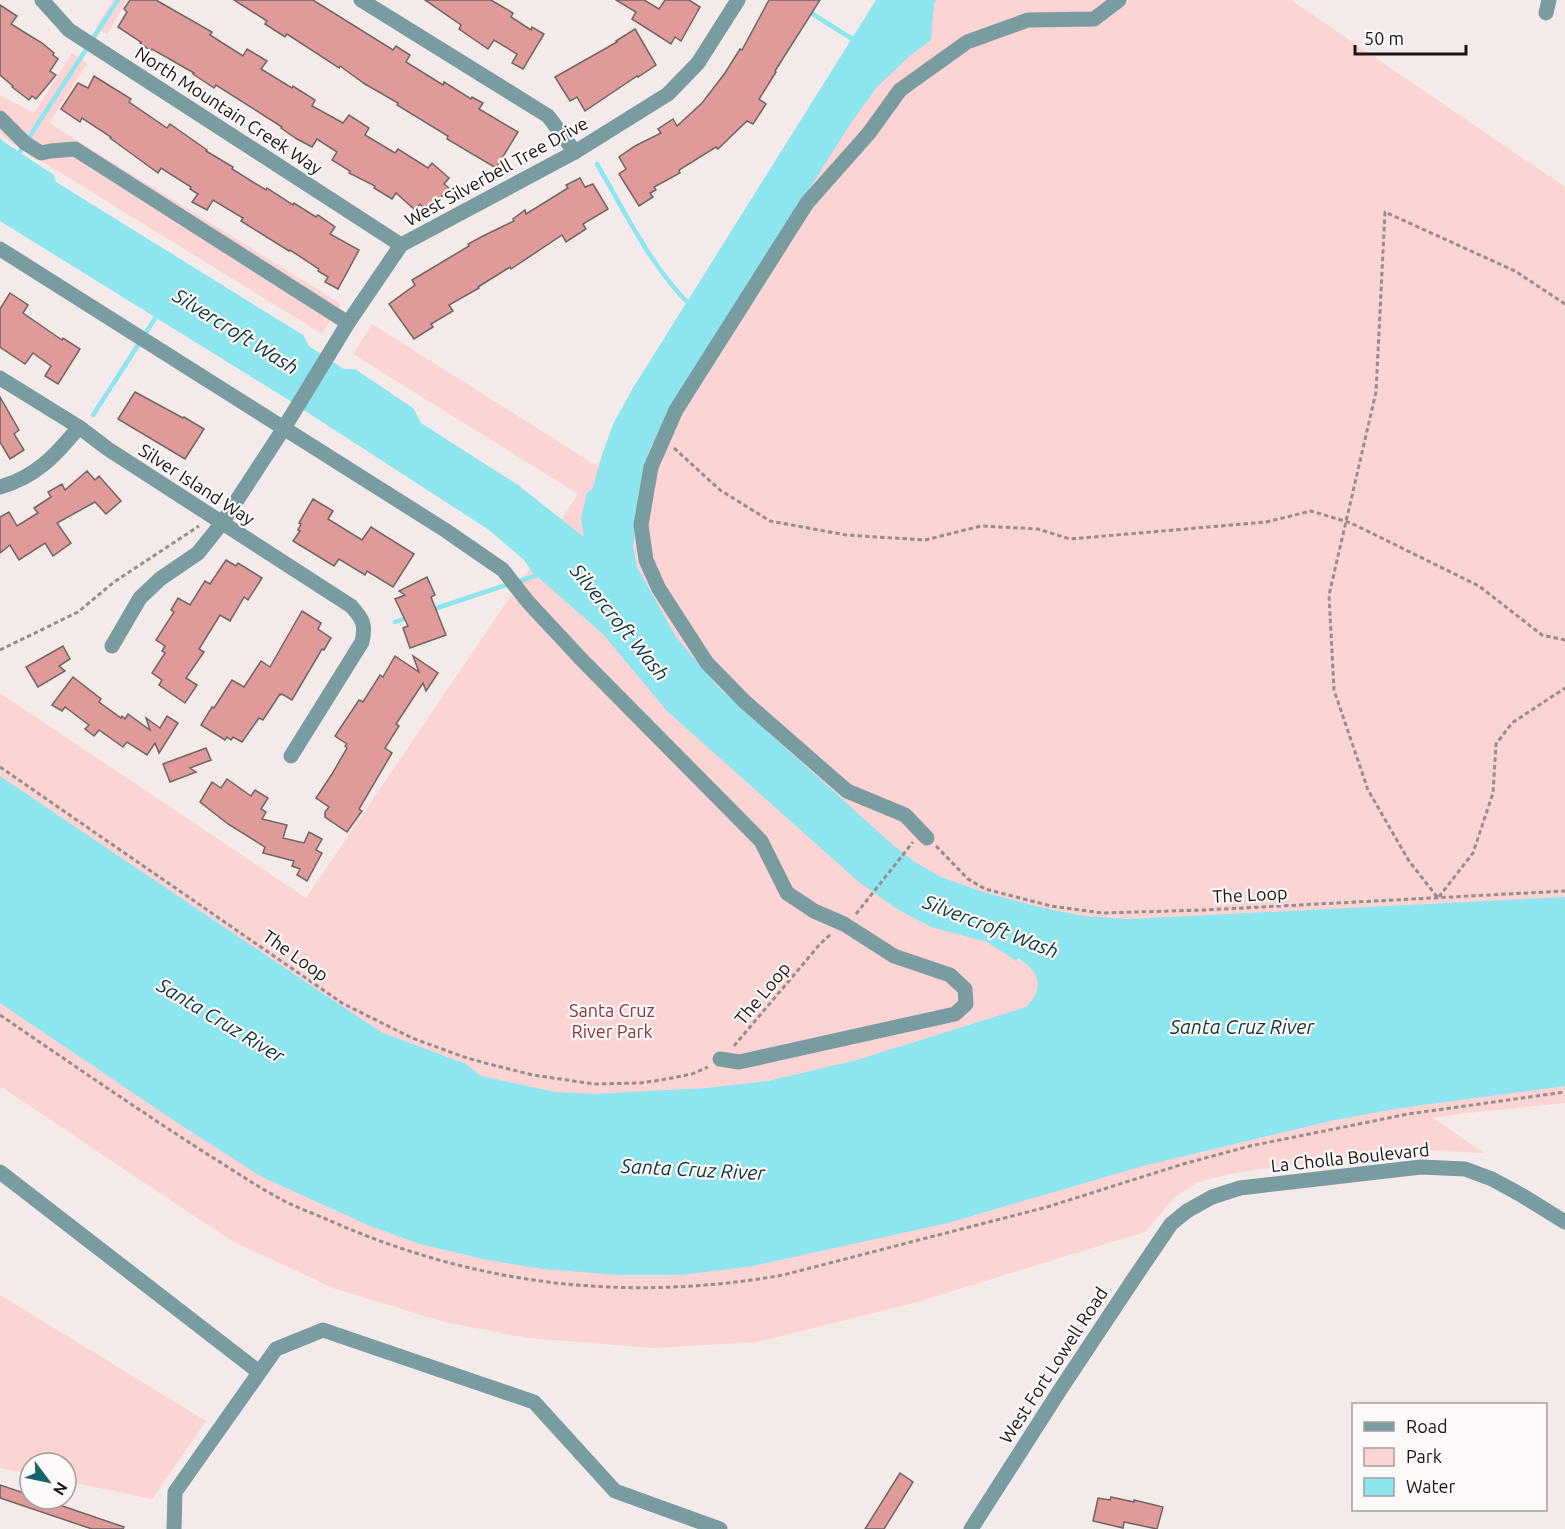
<svg xmlns="http://www.w3.org/2000/svg" width="1565" height="1529" viewBox="0 0 1565 1529" font-family="Ubuntu,sans-serif">
<style>
.green{fill:#fcd4d4}
.water{fill:#8de5ef}
.lines{fill:none;stroke-linecap:round;stroke-linejoin:round}
.stream{stroke:#8de5ef;stroke-width:4.5}
.building{fill:#e19a9a;stroke:#6e6565;stroke-width:1.5}
.path{stroke:#968e8e;stroke-width:3;stroke-dasharray:4.5 3;stroke-linecap:butt}
.minor{stroke:#799ca0;stroke-width:15}
.labels{text-anchor:middle;dominant-baseline:central;stroke-width:4.5;stroke-linejoin:round;paint-order:stroke}
.street-label{font-size:18px;fill:#191515;stroke:#fef9f9}
.park-label{font-size:18px;fill:#88343a;stroke:#fef9f9}
.water-label{font-size:20px;font-style:italic;fill:#0b363b;stroke:#fef9f9}
</style>
<rect width="100%" height="100%" fill="#f5eaea"/>
<g class="green">
<path d="M113 0H128L107 34 96 27Z"/>
<path d="M901 0H1108L1125 2 1128 0H1291L1565 187V1103L1468 1113 1433 1118 1484 1153 1408 1149 1234 1173 1198 1182 1175 1197 1145 1232 917 1302 757 1342 653 1348 528 1338 444 1322 333 1288 232 1241 146 1184 0 1086V693L306 898 527 572 578 494 353 354 372 324 597 466Z"/>
<path d="M72 53 87 64 49 123 341 304 322 334 6 139 0 133V95L34 113Z"/>
<path d="M0 1295 206 1421 152 1499 66 1481V1463H30V1474L0 1468Z"/>
</g>
<path class="water" d="M876 0H936L934 4 931 40 911 55 877 87 851 123 669 411 650 449 638 495 640 506 633 546 637 567 676 637 718 687 893 845 915 862 941 877 983 892 1043 908 1084 916 1130 919 1565 897V1086L1401 1108 1335 1120 1143 1166 948 1223 753 1266 681 1275H619L543 1269 487 1260 420 1244 370 1226 262 1177 176 1122 0 1003V776L337 1003 383 1033 466 1064 481 1076 555 1092 594 1094 706 1088 768 1081 857 1060 1026 1007C1045 988 1040 972 1018 958L1016 961 987 942 931 927 897 909 860 883 667 711 603 634 533 573 524 560 489 530 279 394 0 221V138L4 142 54 175 56 182 303 335 309 346 344 369H355L413 408 421 423 518 485 584 537 581 518 587 493 593 488 602 455 614 422 633 388Z"/>
<g class="lines">
<g class="stream">
<path d="M808 11 857 42"/>
<path d="M17 156 118 0"/>
<path d="M597 164C625 212 651 267 691 306"/>
<path d="M93 415 158 314"/>
<path d="M517 582 540 574"/>
<path d="M431 610 509 584"/>
<path d="M395 622 409 617"/>
</g>
</g>
<g class="building">
<path d="M130 0H156L212 32 210 35 243 56 247 49 267 61 261 69 292 88 293 86 315 100 312 106 343 123 349 115 369 128 365 135 395 153 398 149 428 168 432 163 449 178 444 184 449 188 428 212 420 204 415 210 396 193 392 199 374 188 375 186 349 173 350 171 332 160 337 152 317 139 312 147 297 139 281 128 282 127 216 85 214 88 193 74 194 73 152 49 151 51 140 43 141 42 118 27 127 12 124 9Z"/>
<path d="M234 0H313L393 50 396 46 410 55 406 62 443 85 444 82 471 99 472 97 483 103 479 109 518 132 496 168 447 139 448 136 397 105 398 103 365 84 340 66 339 68 287 34 285 37 265 24 267 21Z"/>
<path d="M425 0H491L513 13 511 17 531 30 532 27 544 34 523 69 512 63 517 54 494 40 488 49 459 29 461 25Z"/>
<path d="M616 0H644L659 9 665 0H689L700 7 681 41 675 37 671 44 632 19 636 12Z"/>
<path d="M769 0H820L775 71 776 72 759 99 766 104 753 124 747 121 718 149 716 147 679 170 680 173 654 187 656 190 650 193 653 197 639 206 619 174 626 169 619 157 635 146 661 133 658 129 673 119 677 126 702 103 725 73 740 49 742 50Z"/>
<path d="M0 5 17 16 11 24 42 43 54 53 53 55 58 59 50 71 56 75 36 99 32 96 29 100 12 87 13 86 0 75Z"/>
<path d="M635 29 656 65 638 77 637 76 585 111 577 97 570 101 555 77 617 42 616 41Z"/>
<path d="M94 76 131 99 129 102 167 128 170 124 207 150 206 151 233 167 232 169 266 190 267 188 293 205 294 203 316 217 318 215 335 227 330 234 359 250 338 289 325 282 328 277 318 271 319 269 290 250 289 251 241 221 243 218 213 200 207 210 192 202 198 194 190 189 191 187 161 168 158 173 110 138 111 137 82 118 80 122 61 109 78 83 88 88Z"/>
<path d="M580 178 585 187 593 184 608 209 583 224 586 229 566 242 562 235 511 269 510 267 478 287 479 288 449 305 453 311 431 324 433 327 414 339 389 304 415 285 412 280 469 246 468 244 483 236 514 221 513 219 525 210 526 214 568 188 566 185Z"/>
<path d="M10 293 28 305 23 313 62 340 63 338 80 349 58 384 45 376 51 366 33 353 25 364 0 347V309Z"/>
<path d="M135 392 183 418 184 417 204 429 185 459 118 419Z"/>
<path d="M0 397 19 430 14 434 24 450 10 459 0 442Z"/>
<path d="M87 471 95 480 99 476 121 501 106 514 95 502 57 523 71 543 53 556 45 543 19 560 10 545 0 553V517L9 512 17 526 38 513 34 508 51 497 48 492 62 484 65 490Z"/>
<path d="M313 499 333 511 328 519 362 540 371 527 414 554 393 587 367 571 365 575 339 559 334 566 293 541 300 531 298 530 301 524 299 523Z"/>
<path d="M226 560 236 566 238 563 262 578 248 600 244 597 230 621 220 615 199 649 204 652 186 678 197 685 185 703 159 685 162 680 152 673 165 653 162 651 165 646 156 640 174 612 171 610 178 598 190 605 205 581 210 584Z"/>
<path d="M427 577 435 595 431 597 446 635 410 648 403 628 408 626 395 599 405 595 399 591Z"/>
<path d="M302 611 321 623 318 629 331 638 324 650 322 649 292 700 282 694 281 695 280 694 263 720 259 718 242 742 233 737 231 740 227 737 225 740 201 725 212 707 214 708 232 680 244 687 261 661 270 667Z"/>
<path d="M63 646 70 659 59 666 65 671 38 687 26 667Z"/>
<path d="M395 656 419 672 413 656 438 673 426 691 423 683 396 724 399 726 385 748 392 753 359 809 362 811 347 832 325 817V812L329 807 316 798 332 774 347 748 345 746 347 744 335 736 359 700 363 702 380 675 383 677Z"/>
<path d="M73 677 101 699 99 702 121 718 122 716 125 719 128 714 150 730 146 718 160 728 167 716 178 723 159 753 155 743 147 755 127 742 123 747 99 730 94 736 85 729 89 725 65 707 62 711 52 705Z"/>
<path d="M206 748 211 760 190 768 196 772 170 782 163 764Z"/>
<path d="M227 779 251 796 255 790 268 798 261 809 266 812 262 819 287 825 283 838 304 843 309 832 322 839 316 850 322 853 307 881 297 875 300 869 292 866 294 861 263 853 265 847 228 824 200 802 212 782 221 788Z"/>
<path d="M900 1473 913 1482 884 1529H865Z"/>
<path d="M0 1485 30 1495V1499H42L124 1527 123 1529H92L0 1498Z"/>
<path d="M1111 1497 1134 1502V1500L1163 1507 1157 1529 1124 1522 1123 1528 1093 1521 1098 1498 1110 1500Z"/>
</g>
<g class="lines">
<g class="path">
<path d="M1565 304 1515 271 1385 212 1376 392 1329 595 1334 690 1368 790 1409 861 1438 898 1473 853 1493 793 1496 744 1512 723 1565 688"/>
<path d="M674 448 720 490 770 521 846 535 925 540 981 526 1038 529 1070 539 1266 522 1311 511 1351 523 1479 586 1542 635 1565 640"/>
<path d="M0 650 78 612 114 582 199 526"/>
<path d="M0 767 342 1003 412 1038 464 1057 485 1063 533 1075 594 1084 640 1083 667 1079 692 1074 708 1067"/>
<path d="M936 846 968 879 985 889 1051 906 1103 913 1204 910 1565 891"/>
<path d="M856 914 913 842"/>
<path d="M0 1015C69 1062 137 1109 207 1154 230 1168 253 1184 277 1197 292 1206 310 1212 326 1219 474 1285 624 1303 783 1275L1047 1207 1183 1164 1250 1146 1408 1114 1565 1092"/>
<path d="M734 1046 820 944 832 933"/>
</g>
<g class="minor">
<path d="M42 0 69 30 401 245"/>
<path d="M361 0 548 116 575 152"/>
<path d="M1546 13 1549 0"/>
<path d="M0 118 25 143 41 153 51 151 75 149 348 323"/>
<path d="M0 249 445 530 503 570 528 602 582 660 761 841 787 893 814 911 844 924 894 956 950 975 965 989 966 1004 955 1014 739 1062 720 1059"/>
<path d="M0 378 79 427 108 449 351 606C363 619 366 625 362 642L291 756"/>
<path d="M0 487C36 477 56 455 79 427"/>
<path d="M112 646 140 598 160 579 198 553 222 523 284 428 348 323 401 245 575 152 668 94 698 63 738 0"/>
<path d="M927 838 905 815 847 791 744 701 707 663 659 589 646 560 641 525 651 467 676 410 807 203 869 133 900 90 967 42 1028 20 1094 19 1119 0"/>
<path d="M0 1172 259 1372"/>
<path d="M174 1529 175 1492 276 1349 323 1330 534 1402 615 1491 720 1529"/>
<path d="M971 1529 1060 1390 1135 1277 1171 1224 1187 1211 1212 1197 1240 1188 1421 1167 1465 1169 1492 1179 1523 1196 1565 1222"/>
</g>
</g>
<g class="labels">
<g class="street-label">
<text transform="translate(229 110) rotate(33)">North Mountain Creek Way</text>
<text transform="translate(496 171) rotate(-29)">West Silverbell Tree Drive</text>
<text transform="translate(197 484) rotate(33)">Silver Island Way</text>
<text transform="translate(1250 894) rotate(-3)">The Loop</text>
<text transform="translate(296 955) rotate(35)">The Loop</text>
<text transform="translate(762 993) rotate(-50)">The Loop</text>
<text transform="translate(1350 1157) rotate(-6)">La Cholla Boulevard</text>
<text transform="translate(1053 1365) rotate(-57)">West Fort Lowell Road</text>
</g>
<g class="park-label">
<text x="612" y="1010">Santa Cruz<tspan x="612" dy="21">River Park</tspan></text>
</g>
<g class="water-label">
<text transform="translate(236 331) rotate(32)">Silvercroft Wash</text>
<text transform="translate(620 622) rotate(51)">Silvercroft Wash</text>
<text transform="translate(991 926) rotate(21)">Silvercroft Wash</text>
<text transform="translate(221 1020) rotate(31)">Santa Cruz River</text>
<text x="1242" y="1026">Santa Cruz River</text>
<text transform="translate(693 1169) rotate(3)">Santa Cruz River</text>
</g>
</g>
<rect x="1352" y="1403" width="195" height="108" fill="#fef9f9" stroke="#a29e9e" stroke-width="1.5"/>
<rect x="1364" y="1422" width="30" height="9" fill="#799ca0" stroke="#a29e9e" stroke-width="1.5"/>
<text x="1406" y="1433" font-size="18" fill="#191515">Road</text>
<rect x="1364" y="1448" width="30" height="18" fill="#fcd4d4" stroke="#a29e9e" stroke-width="1.5"/>
<text x="1406" y="1463" font-size="18" fill="#191515">Park</text>
<rect x="1364" y="1478" width="30" height="18" fill="#8de5ef" stroke="#a29e9e" stroke-width="1.5"/>
<text x="1406" y="1493" font-size="18" fill="#191515">Water</text>
<g transform="translate(48 1481) rotate(122)"><circle r="28" fill="#fef9f9" stroke="#a29e9e" stroke-width="1.5"/>
<path d="M0-4.5L10 22L0 15L-10 22Z" fill="#17656c"/>
<text y="-9" font-size="16" font-weight="bold" text-anchor="middle" fill="#191515">N</text>
</g>
<path d="M1355 45v9h111v-9" fill="none" stroke="#191515" stroke-width="3"/>
<text x="1364" y="45" font-size="18" fill="#191515" stroke="#fef9f9" stroke-width="4.5" paint-order="stroke">50 m</text>
</svg>
